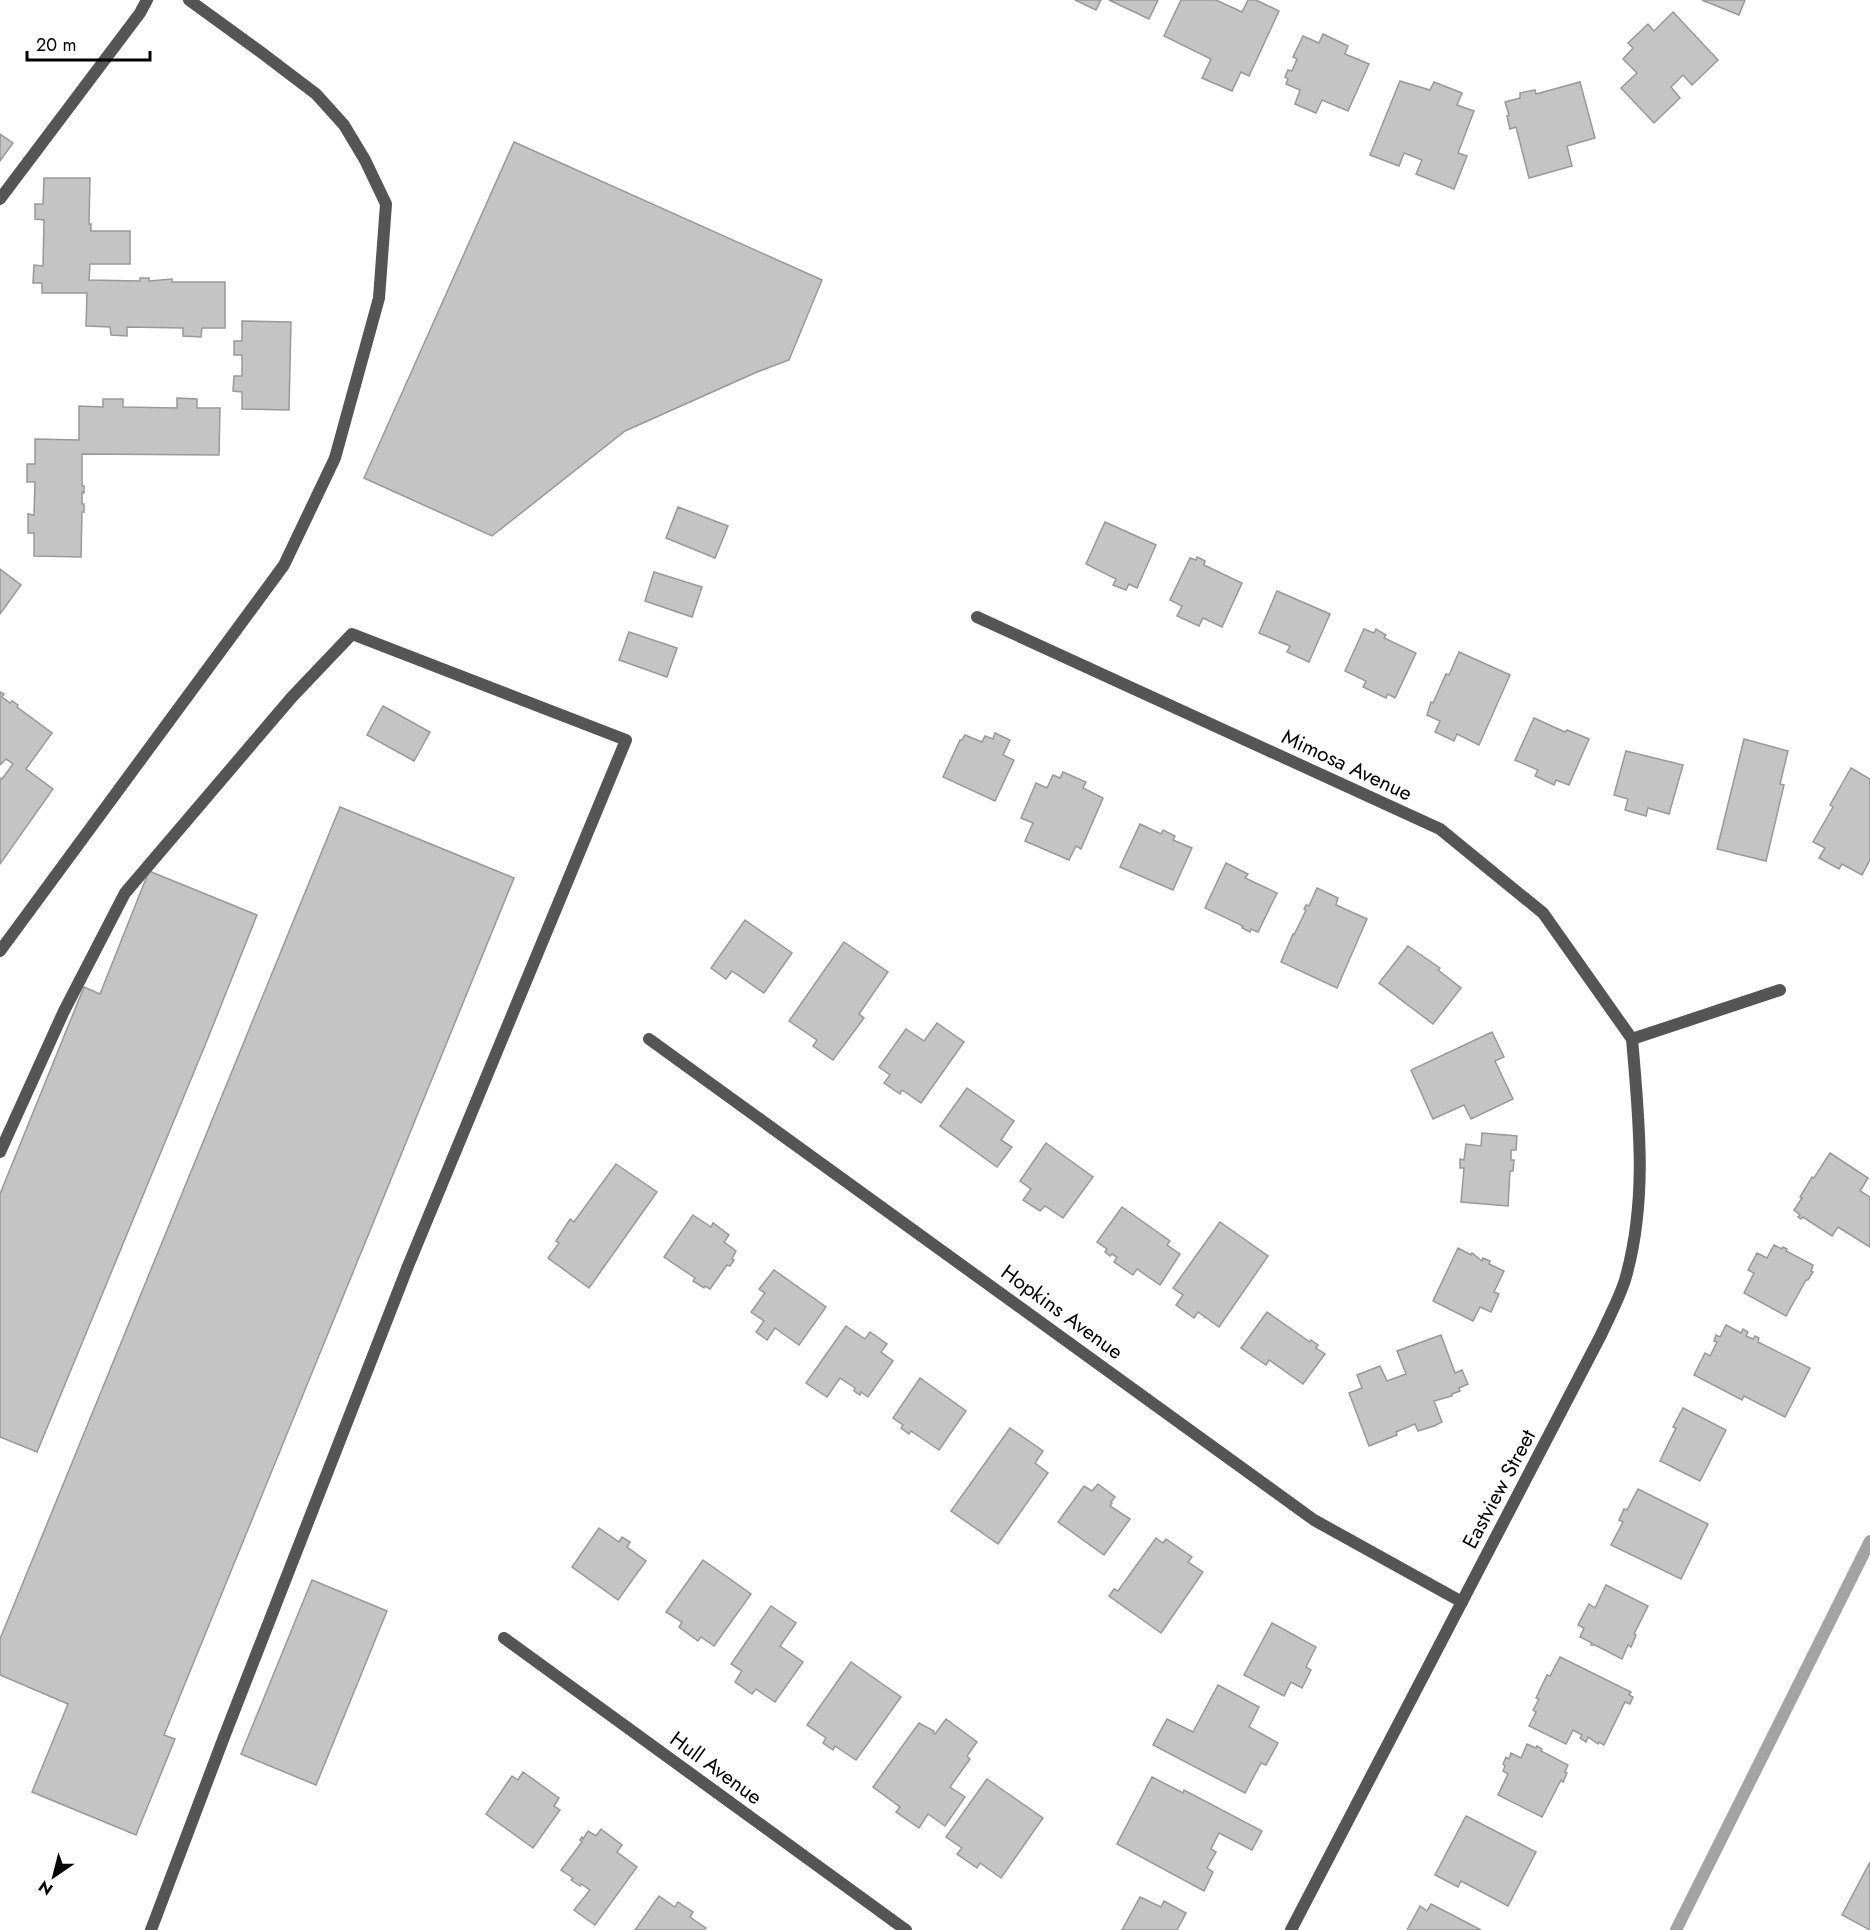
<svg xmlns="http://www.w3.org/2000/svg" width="1870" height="1930" viewBox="0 0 1870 1930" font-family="Jost,sans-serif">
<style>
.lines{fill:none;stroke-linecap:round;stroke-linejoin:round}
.stream{stroke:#a3a3a3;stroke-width:12}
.building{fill:#c4c4c4;stroke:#999;stroke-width:1.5}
.lane{stroke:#555;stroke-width:12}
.street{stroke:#555;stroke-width:12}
.labels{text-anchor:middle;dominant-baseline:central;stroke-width:4.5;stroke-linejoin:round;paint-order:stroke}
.street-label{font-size:21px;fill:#000;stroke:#fff}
</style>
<rect width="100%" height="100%" fill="#fff"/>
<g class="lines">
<path class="stream" d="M1676 1930 1870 1541"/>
</g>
<g class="building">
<path d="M1075 0H1101L1096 10Z"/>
<path d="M1109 0H1158L1149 19Z"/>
<path d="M1181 0H1216L1242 12 1248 0H1256L1279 11 1249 76 1241 72 1232 91 1202 78 1211 59 1164 36Z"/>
<path d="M1702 0H1745L1739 15Z"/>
<path d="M1673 12 1718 60 1692 85 1683 75 1671 87 1680 98 1654 123 1621 88 1637 73 1623 59 1633 48 1628 43 1648 24 1654 31Z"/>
<path d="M1323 34 1348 46 1345 54 1369 64 1348 111 1322 100 1316 113 1295 104 1300 90 1286 84 1288 79 1285 77 1288 70 1292 71 1297 59 1293 57 1303 36 1319 43Z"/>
<path d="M1400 81 1430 90 1434 82 1462 93 1457 105 1474 111 1458 153 1467 156 1454 189 1416 174 1422 160 1404 153 1399 166 1370 155Z"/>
<path d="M1580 82 1595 138 1567 146 1572 166 1529 178 1516 127 1510 129 1507 116 1509 115 1505 102 1520 98V93L1535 90 1536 94Z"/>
<path d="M0 134 13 143 0 161Z"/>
<path d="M514 142 822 280 789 360 757 372 625 431 492 536 364 478Z"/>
<path d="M44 178H90L89 224H91V231H130V264H90L89 280 140 281V278H149V281L172 279V282H225V328H202L201 337 183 336V328L127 327V336L111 335 110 327 86 326 87 293H42V283H33L34 265 43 266 44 220 35 219V204H43Z"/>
<path d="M242 321 291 322 289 410 242 409V392L233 391 234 376H242V355H234V341H242Z"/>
<path d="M177 398 197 399V408H220L219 455 82 454V486H84V493L82 492V504H84V512H82L81 557 34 556V533H28V514L34 515 35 482H27V464H35V439L79 440V406L103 407V399H123V407L177 408Z"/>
<path d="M678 507 728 526 715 558 666 538Z"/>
<path d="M1105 522 1156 545 1137 588 1129 584 1126 590 1113 585 1116 579 1086 564Z"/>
<path d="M1197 557 1205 561 1204 565 1242 583 1222 627 1203 618 1199 626 1177 616 1182 606 1170 600 1190 558 1196 560Z"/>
<path d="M0 569 21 585 0 614Z"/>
<path d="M654 572 702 587 692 617 645 601Z"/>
<path d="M1277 591 1330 614 1309 662 1287 652 1290 646 1259 633Z"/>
<path d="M1364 629 1374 633 1376 629 1386 635 1384 638 1416 653 1395 698 1388 694 1386 698 1363 687 1366 681 1345 671Z"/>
<path d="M629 632 677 648 667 677 619 660Z"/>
<path d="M1459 652 1510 675 1479 745 1457 734 1454 741 1435 732 1440 721 1427 715 1431 702 1433 703 1446 674 1449 675Z"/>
<path d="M0 692 4 694 2 697 10 703 12 701 18 705 17 707 52 733 26 769 53 789 0 864V778L2 779 13 764 6 759 0 765Z"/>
<path d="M383 706 430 732 414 761 367 735Z"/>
<path d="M1534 718 1565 732 1567 730 1589 739 1569 785 1556 780 1554 785 1535 776 1538 770 1515 760Z"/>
<path d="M995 733 1010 740 1003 755 1014 760 995 801 943 777 960 740H962L965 735 982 742 985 736 993 739Z"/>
<path d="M1744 739 1788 751 1780 784 1784 785 1766 861 1717 849Z"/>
<path d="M1626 751 1683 765 1669 814 1648 808 1646 816 1625 810 1628 799 1614 795Z"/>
<path d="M1851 768 1870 779V860L1862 875 1842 864 1839 869 1819 858 1825 848 1813 842 1833 807 1830 805Z"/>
<path d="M1063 772 1086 782 1083 788 1103 798 1081 849 1076 846 1069 860 1025 841 1033 823 1021 818 1036 783 1047 788 1053 775 1060 778Z"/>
<path d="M340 807 514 878 164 1735 175 1739 136 1835 32 1792 68 1704 0 1675V1639Z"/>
<path d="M1140 824 1161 834 1163 830 1175 836 1173 840 1192 848 1173 890 1120 867Z"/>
<path d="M1226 863 1248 874 1245 878 1277 893 1258 932 1251 929 1250 932 1242 928 1243 926 1205 908Z"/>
<path d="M149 871 257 915 208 1038 37 1452 0 1437V1194L84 987 100 994Z"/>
<path d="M1317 888 1338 898 1336 905 1367 919 1337 988 1281 962 1293 934 1294 935 1306 910 1304 909 1306 905 1309 906Z"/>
<path d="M745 920 792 953 764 993 732 971 726 979 711 968Z"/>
<path d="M844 942 888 972 859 1014 864 1018 833 1060 813 1046 817 1040 789 1021Z"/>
<path d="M1408 946 1440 968 1438 970 1461 988 1433 1024 1379 983Z"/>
<path d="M937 1023 964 1042 921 1103 902 1090 900 1094 884 1083 890 1075 879 1067 906 1029 924 1041Z"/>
<path d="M1492 1032 1504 1057 1495 1061 1513 1099 1471 1119 1464 1105 1433 1119 1411 1070Z"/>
<path d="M967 1088 1014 1121 1001 1140 1012 1147 997 1167 940 1126Z"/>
<path d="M1482 1133 1517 1136 1516 1150H1511V1160H1514L1513 1171H1510L1508 1206 1461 1202 1464 1168H1460V1159L1464 1160 1466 1144 1481 1146Z"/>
<path d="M1046 1143 1093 1177 1063 1218 1045 1206 1040 1211 1023 1200 1031 1189 1020 1181Z"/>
<path d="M1830 1153 1868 1178 1860 1191 1870 1197V1247L1838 1227 1832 1236 1803 1217 1801 1219 1798 1217 1800 1215 1794 1210 1802 1198 1800 1197 1812 1177 1814 1178Z"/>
<path d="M616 1164 657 1192 589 1288 548 1258 559 1243 556 1241 570 1219 574 1222Z"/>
<path d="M1122 1207 1170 1241 1167 1245 1180 1254 1160 1285 1137 1269 1133 1275 1114 1262 1117 1257 1112 1254 1110 1256 1105 1252 1107 1249 1097 1242Z"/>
<path d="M693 1215 711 1227 713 1223 729 1235 724 1242 736 1251 732 1259 734 1260 730 1266 727 1265 710 1289 705 1286 704 1288 693 1281 695 1278 664 1257Z"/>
<path d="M1220 1222 1268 1256 1219 1327 1198 1312 1194 1318 1176 1305 1183 1295 1173 1288Z"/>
<path d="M1774 1245 1782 1249 1783 1247 1787 1249 1786 1251 1813 1265 1811 1271 1813 1272 1808 1280H1806L1786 1316 1744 1293 1754 1273 1748 1270 1757 1253 1767 1258Z"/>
<path d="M1458 1248 1471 1255 1472 1253 1482 1261 1483 1258 1490 1261 1489 1264 1504 1271 1494 1292 1499 1294 1491 1312 1480 1307 1473 1321 1433 1301Z"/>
<path d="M774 1270 826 1307 799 1345 775 1328 767 1340 756 1332 764 1321 751 1312 765 1293 759 1289Z"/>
<path d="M1267 1312 1310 1342 1311 1340 1318 1345 1316 1348 1325 1354 1303 1384 1269 1360 1266 1365 1241 1348Z"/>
<path d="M1726 1325 1741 1333 1743 1329 1748 1332 1746 1336 1753 1339 1755 1336 1759 1338 1758 1342 1810 1368 1785 1417 1744 1396 1742 1400 1694 1375 1705 1353 1710 1356 1717 1342 1714 1341 1716 1335 1720 1337Z"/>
<path d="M846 1326 865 1339 870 1332 887 1344 881 1352 893 1361 868 1397 861 1392 860 1395 854 1391 855 1388 840 1378 827 1397 806 1383Z"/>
<path d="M1441 1335 1455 1373 1462 1370 1468 1384 1459 1388 1460 1391 1452 1394V1396L1434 1401 1442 1422 1434 1426 1418 1431 1415 1424 1396 1432 1397 1435 1369 1446 1349 1393 1362 1388 1357 1375 1380 1366 1387 1381 1406 1374 1397 1351Z"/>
<path d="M920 1378 966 1411 939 1450 911 1431 909 1434 901 1428 903 1425 893 1418Z"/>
<path d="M1683 1408 1726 1430 1700 1481 1660 1461 1676 1428 1673 1427Z"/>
<path d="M1010 1428 1043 1451 1035 1463 1048 1473 998 1544 951 1511Z"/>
<path d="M1098 1484 1115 1497 1111 1502 1112 1503 1110 1506 1130 1519 1104 1555 1058 1522 1084 1486 1092 1491Z"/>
<path d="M1638 1489 1708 1524 1681 1579 1611 1545 1623 1522 1619 1520 1624 1509 1627 1510Z"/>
<path d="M599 1528 619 1542 622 1537 630 1542 627 1547 646 1561 618 1600 572 1567Z"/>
<path d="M1156 1538 1163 1543 1166 1539 1192 1557 1188 1562 1203 1572 1161 1633 1109 1596 1114 1589 1118 1591Z"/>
<path d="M703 1560 751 1594 714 1646 701 1637 698 1641 679 1627 682 1622 666 1612Z"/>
<path d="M312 1580 387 1611 316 1785 241 1754Z"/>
<path d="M1606 1585 1648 1606 1634 1634 1636 1635 1631 1647 1628 1645 1622 1659 1595 1645H1591L1592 1643 1580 1637 1584 1628 1578 1625 1589 1604 1595 1608Z"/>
<path d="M771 1606 796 1623 780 1646 803 1662 775 1702 756 1689 752 1694 735 1682 742 1671 731 1664Z"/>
<path d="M1272 1623 1316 1647 1306 1667 1311 1670 1302 1688 1291 1682 1284 1696 1244 1675Z"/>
<path d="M1560 1657 1631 1692 1629 1695 1633 1697 1630 1704 1625 1702 1604 1745 1599 1742 1598 1744 1588 1737 1586 1742 1580 1738 1582 1735 1573 1730 1566 1744 1529 1726 1536 1712 1533 1710 1539 1699 1536 1698 1547 1675 1550 1676Z"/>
<path d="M851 1662 901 1697 856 1760 835 1746 833 1750 823 1743 826 1738 807 1725Z"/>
<path d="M1218 1685 1259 1707 1249 1727 1278 1743 1266 1765 1261 1763 1245 1793 1153 1745 1167 1719 1193 1732Z"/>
<path d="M946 1719 977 1742 967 1756 970 1759 950 1787 965 1797 945 1826 928 1814 919 1828 896 1812 900 1807 873 1787 919 1723 934 1731 933 1733 935 1734Z"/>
<path d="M1527 1744 1536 1748 1537 1746 1542 1749 1541 1751 1568 1765 1565 1772 1567 1773 1563 1782 1561 1780 1542 1817 1498 1795 1508 1774 1503 1771 1505 1766 1503 1764 1506 1757 1509 1759 1511 1753 1521 1758Z"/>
<path d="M523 1772 559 1798 554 1806 560 1810 533 1848 486 1814 512 1776 518 1780Z"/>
<path d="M1152 1777 1183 1793 1184 1790 1262 1831 1252 1850 1219 1833 1211 1849 1216 1852 1207 1868 1213 1872 1204 1891 1117 1844Z"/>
<path d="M987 1779 1043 1818 1001 1878 980 1863 977 1868 957 1854 962 1848 946 1837Z"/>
<path d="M1466 1816 1536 1852 1508 1906 1461 1881 1458 1887 1435 1875Z"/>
<path d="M601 1829 622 1845 617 1852 637 1867 595 1925 574 1910 590 1890 581 1884 580 1886 571 1880 573 1878 561 1870 582 1842 580 1840 582 1837 583 1839 588 1831 596 1836Z"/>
<path d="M1870 1862V1930L1842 1915Z"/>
<path d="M659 1896 675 1907 678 1902 693 1912 690 1917 706 1928 704 1930H635Z"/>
<path d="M1140 1897 1161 1907 1164 1901 1186 1913 1177 1930H1122Z"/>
<path d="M1431 1904 1481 1930H1407L1420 1906 1427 1911Z"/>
</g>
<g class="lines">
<path class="lane" d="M0 1152 64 1011 125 893 292 697 352 634 626 740 408 1266 224 1737 151 1930"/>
<g class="street">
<path d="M0 199 140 13 147 0"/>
<path d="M977 617 1440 829 1543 913 1632 1039"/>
<path d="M0 951 284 565 335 458 379 298 386 204 365 160 344 125 316 94 262 53 189 0"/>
<path d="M649 1039 1314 1520 1462 1602"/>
<path d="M1632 1039 1780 990"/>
<path d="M504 1638 906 1930"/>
<path d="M1291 1930 1601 1335C1609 1317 1619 1299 1625 1280 1648 1201 1639 1120 1632 1039"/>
</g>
</g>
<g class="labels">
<g class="street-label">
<text transform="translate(1347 765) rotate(25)">Mimosa Avenue</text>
<text transform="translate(1062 1312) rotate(36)">Hopkins Avenue</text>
<text transform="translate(1499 1489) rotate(-62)">Eastview Street</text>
<text transform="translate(716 1768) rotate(36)">Hull Avenue</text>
</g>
</g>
<g transform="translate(54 1876) rotate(215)" stroke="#ffffff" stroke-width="4.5" paint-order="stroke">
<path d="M0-4.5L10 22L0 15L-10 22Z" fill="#000000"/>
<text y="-9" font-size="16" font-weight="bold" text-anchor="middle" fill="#000000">N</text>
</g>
<path d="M27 51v9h123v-9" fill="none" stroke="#000000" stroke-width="3"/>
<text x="36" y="51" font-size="18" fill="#000000" stroke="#ffffff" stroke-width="4.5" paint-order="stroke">20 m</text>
</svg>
